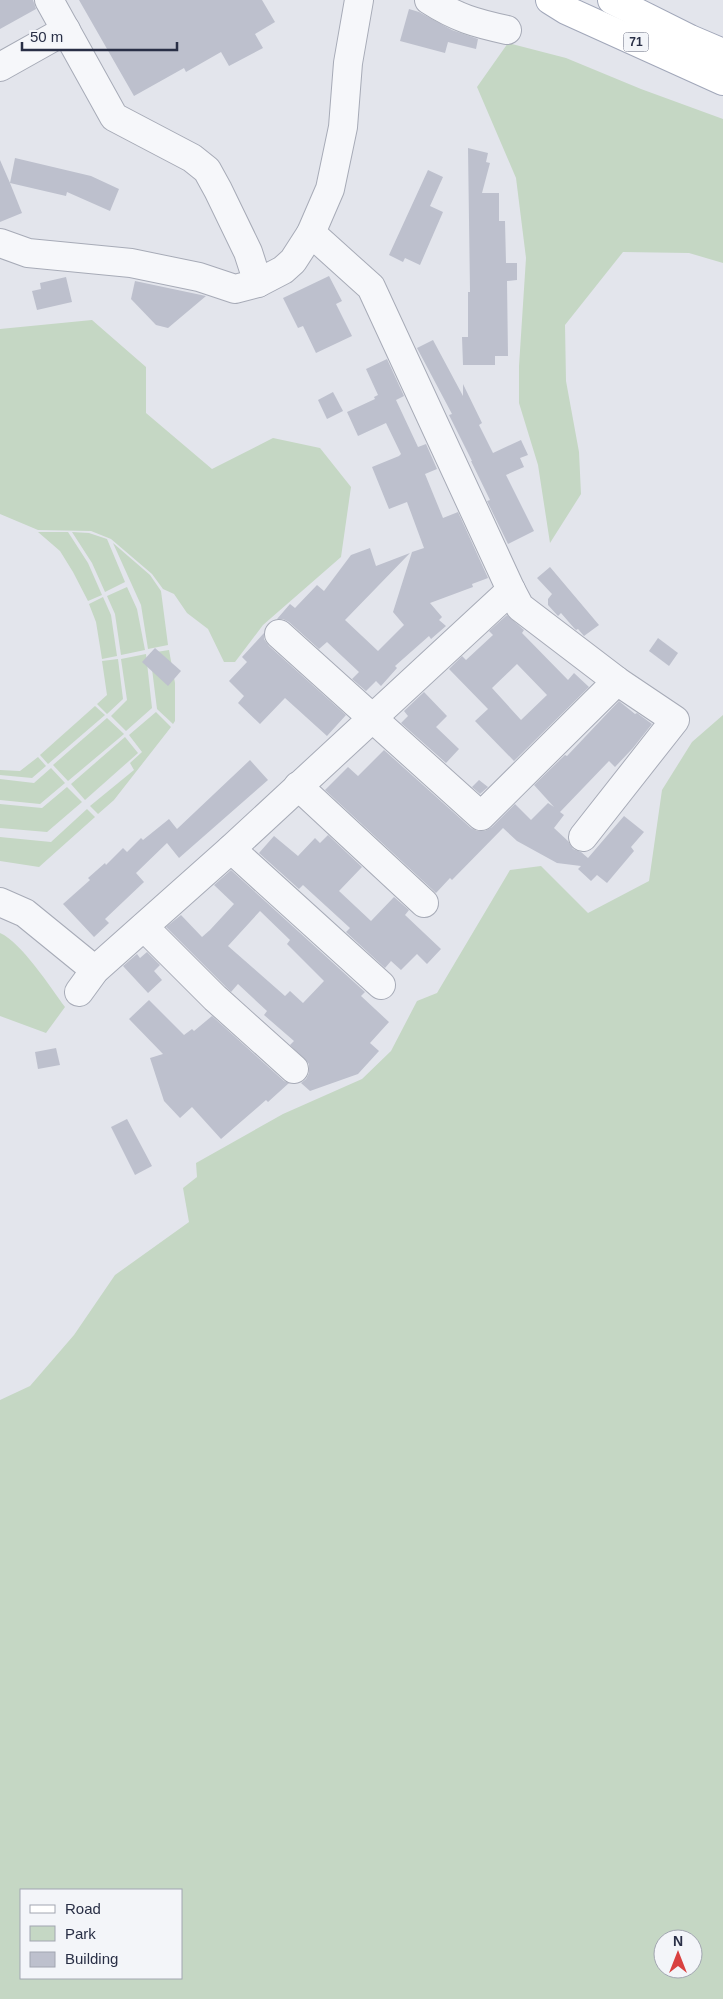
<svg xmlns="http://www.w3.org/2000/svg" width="723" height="1999" viewBox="0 0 723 1999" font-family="Arial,sans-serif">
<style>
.green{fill:#c5d7c4;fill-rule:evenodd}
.building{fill:#bdc0cd;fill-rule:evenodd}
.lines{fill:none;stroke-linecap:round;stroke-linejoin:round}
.minor-casing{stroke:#a7abb7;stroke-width:30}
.major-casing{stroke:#a1a7b9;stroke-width:30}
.minor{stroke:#f6f7fa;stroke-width:28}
.major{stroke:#fff;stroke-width:28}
.labels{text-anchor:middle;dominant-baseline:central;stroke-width:4;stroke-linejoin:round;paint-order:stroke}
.shield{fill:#f3f5f9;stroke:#666a7c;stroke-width:1}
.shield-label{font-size:12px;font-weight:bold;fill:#292f46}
</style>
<rect width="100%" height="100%" fill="#e3e5ec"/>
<g class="green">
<path d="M508 43 566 58 641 89 723 119V263L689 253 623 252 565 325 566 381 579 452 581 494 550 543 538 465 519 403V366L526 258 516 178 477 87Z"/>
<path d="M92 320 146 367V413L212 469 273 438 320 448 351 487 341 557 263 625 235 662H224L208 629 187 613 174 594 163 589 152 574 111 539 91 531 38 530 0 514V329Z"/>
<path d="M38 532H68L88 563 102 595 88 601 73 572 60 551Z"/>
<path d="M72 532 89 533 107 539 125 582 105 592 92 563Z"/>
<path d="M113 543 150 575 161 591 168 645 148 649 141 605Z"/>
<path d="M127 587 137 609 145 650 121 655 115 614 107 596Z"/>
<path d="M103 597 111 615 117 656 102 659 96 622 89 604Z"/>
<path d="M169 650 175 683V721L173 724 157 709 150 653Z"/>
<path d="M146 654 152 708 126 731 111 716 127 700 121 659Z"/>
<path d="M118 659 123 699 107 714 97 704 107 695 102 661Z"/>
<path d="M95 706 105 715 48 764 40 755Z"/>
<path d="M156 712 171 727 114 800 98 814 90 806 134 770 130 763 142 752 129 735Z"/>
<path d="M723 715V1999H0V1400L30 1386 74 1335 115 1275 189 1222 183 1188 197 1177 196 1163 283 1114 362 1079 391 1051 417 1001 437 993 510 870 541 866 588 913 649 881 662 790 692 742ZM21 1890H181V1978H21ZM663 1939H693V1969H663Z"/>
<path d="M107 718 124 734 68 781 53 765Z"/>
<path d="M125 737 138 753 85 800 71 784Z"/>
<path d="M38 757 46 766 32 778 0 775V770L20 771Z"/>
<path d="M51 768 65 783 40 804 0 800V779L34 783Z"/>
<path d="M67 787 82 802 47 832 0 828V804L42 808Z"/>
<path d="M87 809 95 817 39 867 0 861V837L51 842Z"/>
<path d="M0 933C21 942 51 988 65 1007L46 1033 0 1016Z"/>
</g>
<g class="building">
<path d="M0 0H33L36 9 0 29Z"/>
<path d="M79 0H262L275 22 255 34 263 48 229 66 221 52 186 72 184 68 134 96Z"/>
<path d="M409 9 419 12 452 30 478 39 476 49 448 42 445 53 400 41Z"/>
<path d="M468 148 488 153 486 162 490 163 482 193H499V221H505L506 263H517V280L507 281 508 356H495V365H463L462 337H468V292H470Z"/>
<path d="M15 158 91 176 119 189 110 211 67 192 66 196 10 183 22 213 0 222V160L10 183Z"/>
<path d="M428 170 443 177 430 206 443 212 420 265 405 258 403 262 389 255Z"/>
<path d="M329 276 342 301 336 304 352 336 316 353 303 326 298 328 283 298Z"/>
<path d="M66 277 72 302 37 310 32 291 41 289 40 283Z"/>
<path d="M135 281 206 296 168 328 156 325 131 299Z"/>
<path d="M433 340 463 396V384L482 423 479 425 493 453 521 440 528 455 520 458 524 467 506 475 534 531 508 544 487 501 490 500 471 461H472L449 415 452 414 417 348Z"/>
<path d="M387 359 404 396 396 400 418 447 426 444 437 469 425 474 443 518 458 512 488 578 472 584 473 587 430 603 442 617 439 620 446 626 431 639 429 636 395 666 397 668 381 686 376 681 366 691 352 679 359 672 327 642 319 649 289 622 283 619H277L290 604 295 608 317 585 324 591 351 555 370 548 376 566 410 553 345 620 378 651 404 625 393 612 412 552 424 548 407 502 389 509 372 467 399 456 401 454 386 423 358 436 347 412 375 399 374 397 378 395 366 369Z"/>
<path d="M333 392 343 411 327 419 318 400Z"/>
<path d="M550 567 599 625 584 636 578 629 576 630 574 628 561 613 558 616 548 605V599L552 594 537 578Z"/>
<path d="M507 615 524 630 522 633 568 680 574 673 589 687 514 761 475 721 488 709 449 669 462 656 466 660 493 635 489 631ZM517 664 547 695 521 720 492 688Z"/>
<path d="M264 633V639L269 646 346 715 327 736 285 698 260 724 238 703 244 696 229 681 247 662 242 657Z"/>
<path d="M658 638 678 653 669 666 649 651Z"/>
<path d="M155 648 181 671 168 686 142 662Z"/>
<path d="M424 692 447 716 436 727 459 749 446 763 401 723 408 716 404 711Z"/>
<path d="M619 701 635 714 637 713 652 724 633 748 615 767 609 761 560 812 564 815 554 828 568 841 573 849 581 852 588 858 624 816 644 832 631 847 634 851 607 883 597 875 591 881 578 869 581 866 557 863 517 841 503 828 452 880 450 878 436 893 325 790 348 767 358 776 384 750 471 828 477 831H485L492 827 515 804 531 820 548 803 554 807 534 785 565 755 567 756Z"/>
<path d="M250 760 268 780 179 858 167 843 136 873 144 882 105 919 109 923 94 937 63 904 90 880 88 878 105 863 106 865 123 848 127 852 141 838 143 840 169 819 177 829Z"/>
<path d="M479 780 488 787 480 794 472 787Z"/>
<path d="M328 835 362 867 339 891 371 921 394 897 409 910 405 915 441 949 427 964 417 954 401 970 391 961 385 968 346 932 350 928 303 885 299 889 259 853 274 836 298 856 315 838 320 843Z"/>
<path d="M231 870 365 992 361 996 389 1022 370 1043 379 1051 358 1074 310 1091 301 1083 306 1079 309 1073V1064L290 1045 294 1041 264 1015 267 1011 238 984 231 992 166 927 181 915 202 937 210 930 234 904 214 885ZM260 911 290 940 287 944 324 981 303 1003 290 991 285 996 228 946Z"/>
<path d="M147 952 160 965 154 971 162 980 148 993 123 966 137 954 140 958Z"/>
<path d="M149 1000 184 1035 192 1029 194 1031 212 1016 284 1081 289 1083 268 1102 266 1100 221 1139 192 1107 180 1118 164 1101 150 1058 163 1054 129 1019Z"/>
<path d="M56 1048 60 1065 38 1069 35 1052Z"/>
<path d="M127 1119 152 1166 135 1175 111 1127Z"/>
</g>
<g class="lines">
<g class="minor-casing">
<g id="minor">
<path d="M49 0 114 117 192 158 207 170 218 190 248 252 258 283"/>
<path d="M429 0C457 18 475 23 507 30"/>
<path d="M0 67 66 30"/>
<path d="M311 233 371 287 511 590 520 607 617 681 675 720 583 837"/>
<path d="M0 243 28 253 131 263 199 277 235 289 258 283 283 270 293 261 311 233 330 189 343 127 348 63 359 0"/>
<path d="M279 634 481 816 617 681"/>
<path d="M298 786 424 903"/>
<path d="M231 849 381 985"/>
<path d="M0 902 25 913 95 970"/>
<path d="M144 927 215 998 294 1069"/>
<path d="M79 992 95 970 231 849 511 590"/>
</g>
</g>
<g class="major-casing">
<g id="major">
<path d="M550 0 566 10 723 81"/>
<path d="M612 0 690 39 723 53"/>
</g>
</g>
<use href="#minor" class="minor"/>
<use href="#major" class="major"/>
</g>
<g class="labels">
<rect class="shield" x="623.5" y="32.5" width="25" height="19" rx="4"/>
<g class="shield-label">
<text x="636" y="42">71</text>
</g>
</g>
<rect x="20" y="1889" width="162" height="90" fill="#f3f5f9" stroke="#a2a6b1"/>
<rect x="30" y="1905" width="25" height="8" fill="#ffffff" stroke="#a2a6b1"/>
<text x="65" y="1914" font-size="15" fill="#292f46">Road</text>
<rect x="30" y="1926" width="25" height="15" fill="#c5d7c4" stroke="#a2a6b1"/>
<text x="65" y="1939" font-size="15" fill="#292f46">Park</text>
<rect x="30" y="1952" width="25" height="15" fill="#bdc0cd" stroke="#a2a6b1"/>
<text x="65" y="1964" font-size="15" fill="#292f46">Building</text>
<g transform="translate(678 1954)"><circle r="24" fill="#f3f5f9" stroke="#a2a6b1"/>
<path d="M0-4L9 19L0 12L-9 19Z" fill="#d94140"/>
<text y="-8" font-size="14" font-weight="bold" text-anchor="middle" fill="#292f46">N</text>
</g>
<path d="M22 42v8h155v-8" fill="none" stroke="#292f46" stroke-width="2.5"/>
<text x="30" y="42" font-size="15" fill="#292f46" stroke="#f3f5f9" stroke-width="4" paint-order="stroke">50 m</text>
</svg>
